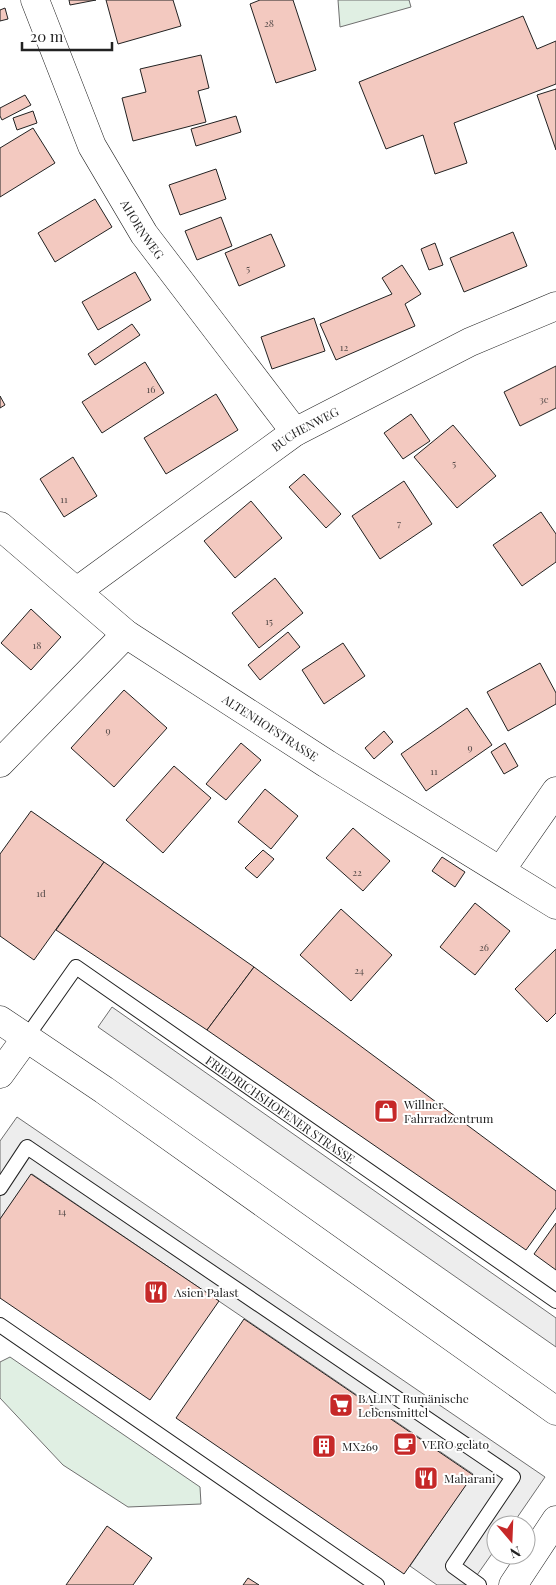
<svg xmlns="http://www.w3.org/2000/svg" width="556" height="1585" viewBox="0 0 556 1585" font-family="'Playfair Display',serif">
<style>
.green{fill:#e0efe3;stroke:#6f6f6f}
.parking{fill:#ededed;stroke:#6f6f6f}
.building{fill:#f3c9c0;stroke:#222}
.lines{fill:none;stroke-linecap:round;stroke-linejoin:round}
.service-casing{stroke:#222;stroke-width:16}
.minor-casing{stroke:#222;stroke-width:29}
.primary-casing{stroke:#222;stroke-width:29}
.service{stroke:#fff;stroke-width:14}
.minor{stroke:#fff;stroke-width:28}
.primary{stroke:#fff;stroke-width:28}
.labels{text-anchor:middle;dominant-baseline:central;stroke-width:4;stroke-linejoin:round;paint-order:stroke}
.number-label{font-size:10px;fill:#564c4a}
.street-label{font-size:12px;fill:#222;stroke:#fff}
.poi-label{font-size:12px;fill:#222;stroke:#fff;text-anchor:start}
</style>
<rect width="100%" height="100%" fill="#fff"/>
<g class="green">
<path d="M338 0H409L411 7 340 27Z"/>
<path d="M10 1357 200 1487 201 1504 128 1507 63 1465 0 1398V1362Z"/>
</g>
<g class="parking">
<path d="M112 1007 556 1318V1347L98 1027Z"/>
<path d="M17 1117 545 1477 512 1525H496V1548L470 1585H437L410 1566 473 1474 32 1174 0 1219V1141Z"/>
</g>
<g class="building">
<path d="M69 0H96L70 5Z"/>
<path d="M106 0H173L181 26 118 44Z"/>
<path d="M260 0H293L316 70 276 83 250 4Z"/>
<path d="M5 8 8 19 0 21V10Z"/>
<path d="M523 16 537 49 556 41V84L454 123 467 163 435 174 423 135 386 149 359 82Z"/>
<path d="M201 55 209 88 198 91 206 122 133 141 122 98 146 92 140 69Z"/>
<path d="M556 89V150L537 95Z"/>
<path d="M25 95 31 105 2 120 0 116V108Z"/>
<path d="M33 111 37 123 17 130 13 118Z"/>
<path d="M236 116 241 132 196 146 191 129Z"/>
<path d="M33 128 55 163 0 197V148Z"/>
<path d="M216 169 226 199 180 215 169 185Z"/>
<path d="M95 199 112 227 55 262 38 233Z"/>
<path d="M221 217 232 246 197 260 185 231Z"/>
<path d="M513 232 527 266 464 292 450 258Z"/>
<path d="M271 234 285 266 239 286 225 253Z"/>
<path d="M435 243 443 265 429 270 421 249Z"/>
<path d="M402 265 421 294 405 304 415 326 336 360 320 324 392 294 382 278Z"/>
<path d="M135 272 151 300 98 330 82 302Z"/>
<path d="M314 318 325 351 272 369 261 337Z"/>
<path d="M132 324 140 335 95 365 88 354Z"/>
<path d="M145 362 164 393 102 433 82 402Z"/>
<path d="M556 366V408L520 426 504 392Z"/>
<path d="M216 394 238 430 166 474 144 438Z"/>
<path d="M0 396 5 405 0 408Z"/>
<path d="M411 414 430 441 403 459 384 433Z"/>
<path d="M453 425 496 476 457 508 414 457Z"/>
<path d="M73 457 97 496 64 517 40 479Z"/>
<path d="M304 474 341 514 326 528 289 487Z"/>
<path d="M404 481 432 524 380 559 352 516Z"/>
<path d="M251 501 282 538 235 578 204 541Z"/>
<path d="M541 512 556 534V562L522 586 493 545Z"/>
<path d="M275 578 303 613 259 648 232 613Z"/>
<path d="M31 609 61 637 31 670 1 643Z"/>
<path d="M288 632 300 647 260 680 248 665Z"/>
<path d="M343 643 365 676 324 704 302 670Z"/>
<path d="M540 663 556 693V704L508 731 487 692Z"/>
<path d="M124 690 167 728 114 787 71 748Z"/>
<path d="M467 708 492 745 426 791 401 754Z"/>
<path d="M384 731 393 742 374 759 365 748Z"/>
<path d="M241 743 261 760 226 800 206 784Z"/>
<path d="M505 743 518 766 504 774 491 752Z"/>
<path d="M174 766 211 798 163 853 126 820Z"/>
<path d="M265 789 298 816 271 849 238 822Z"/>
<path d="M31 811 104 862 34 960 0 936V854Z"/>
<path d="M353 828 390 861 363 891 326 858Z"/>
<path d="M263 850 274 859 257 878 245 868Z"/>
<path d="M442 857 465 872 455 887 432 871Z"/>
<path d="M104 862 254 967 207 1030 56 930Z"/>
<path d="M475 903 510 931 475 975 440 947Z"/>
<path d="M341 909 392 955 351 1001 300 955Z"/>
<path d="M556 949V1013L547 1022 515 989Z"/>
<path d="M254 967 556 1191V1208L526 1250 207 1030Z"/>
<path d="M31 1174 219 1301 150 1400 0 1298V1219Z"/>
<path d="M556 1223V1270L534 1254Z"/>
<path d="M244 1319 473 1475 404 1574 176 1418Z"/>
<path d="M107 1526 152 1558 133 1585H66Z"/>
<path d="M248 1578 259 1585H243Z"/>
</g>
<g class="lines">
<g class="service-casing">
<g id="service">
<path id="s1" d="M26 1038 76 967 556 1301"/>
<path d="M0 1188 27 1147 513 1477 453 1566 479 1585"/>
<path d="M0 1325 377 1585"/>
</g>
</g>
<g class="minor-casing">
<g id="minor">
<path id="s2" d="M35 0 92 146 144 234 295 432"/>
<path id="s3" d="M0 526 126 634 327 764 556 905"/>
<path id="s4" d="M77 591 295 432 470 342 556 306"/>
<path d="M0 763 126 634"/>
<path d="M501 870 556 791"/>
<path d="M0 1074 26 1038"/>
<path d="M513 1585 556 1520"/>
</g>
</g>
<g class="primary-casing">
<path id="primary" d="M0 1020 104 1090 556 1411"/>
</g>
<use href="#service" class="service"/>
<use href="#minor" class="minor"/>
<use href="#primary" class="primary"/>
</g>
<defs>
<g id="shop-square" transform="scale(1.25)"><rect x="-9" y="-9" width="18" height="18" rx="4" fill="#c62828" stroke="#fff"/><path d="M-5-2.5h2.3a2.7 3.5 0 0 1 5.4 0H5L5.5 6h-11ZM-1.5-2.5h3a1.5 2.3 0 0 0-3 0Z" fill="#fff"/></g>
<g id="restaurant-square" transform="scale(1.25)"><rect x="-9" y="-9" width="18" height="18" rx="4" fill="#c62828" stroke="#fff"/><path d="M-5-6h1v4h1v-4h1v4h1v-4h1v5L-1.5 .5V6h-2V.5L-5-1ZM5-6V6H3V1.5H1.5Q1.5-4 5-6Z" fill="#fff"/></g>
<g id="supermarket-square" transform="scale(1.25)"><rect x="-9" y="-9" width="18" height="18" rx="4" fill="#c62828" stroke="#fff"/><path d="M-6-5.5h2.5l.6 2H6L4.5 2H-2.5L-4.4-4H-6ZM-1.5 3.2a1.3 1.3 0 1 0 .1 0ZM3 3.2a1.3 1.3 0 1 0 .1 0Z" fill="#fff"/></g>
<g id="cafe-square" transform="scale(1.25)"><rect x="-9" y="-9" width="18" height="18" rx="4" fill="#c62828" stroke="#fff"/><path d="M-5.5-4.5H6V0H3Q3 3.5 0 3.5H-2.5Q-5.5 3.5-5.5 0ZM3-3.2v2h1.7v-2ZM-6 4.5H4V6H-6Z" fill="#fff"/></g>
<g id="building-square" transform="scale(1.25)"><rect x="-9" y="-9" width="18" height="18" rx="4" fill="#c62828" stroke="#fff"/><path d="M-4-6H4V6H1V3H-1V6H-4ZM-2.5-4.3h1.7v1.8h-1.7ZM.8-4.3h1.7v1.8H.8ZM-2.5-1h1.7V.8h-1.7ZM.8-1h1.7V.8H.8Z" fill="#fff"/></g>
</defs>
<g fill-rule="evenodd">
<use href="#shop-square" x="386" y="1111"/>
<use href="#restaurant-square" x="156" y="1292"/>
<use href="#supermarket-square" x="341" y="1405"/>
<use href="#cafe-square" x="405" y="1444"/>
<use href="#building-square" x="324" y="1446"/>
<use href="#restaurant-square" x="426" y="1478"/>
</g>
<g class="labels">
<g class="number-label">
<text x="269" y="23">28</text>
<text x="248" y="268">5</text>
<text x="344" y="347">12</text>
<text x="151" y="389">16</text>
<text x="544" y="399">3c</text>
<text x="454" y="463">5</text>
<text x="64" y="499">11</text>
<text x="399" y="523">7</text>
<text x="269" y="621">15</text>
<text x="37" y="645">18</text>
<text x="108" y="730">9</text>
<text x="470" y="747">9</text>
<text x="434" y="771">11</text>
<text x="357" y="872">22</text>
<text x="41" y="893">1d</text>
<text x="484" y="947">26</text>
<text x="359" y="970">24</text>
<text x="62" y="1211">14</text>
</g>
<g class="street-label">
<text stroke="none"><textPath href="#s2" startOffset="254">AHORNWEG</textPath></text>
<text stroke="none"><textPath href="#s4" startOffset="280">BUCHENWEG</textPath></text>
<text stroke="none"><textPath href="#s3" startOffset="338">ALTENHOFSTRASSE</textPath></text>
<text stroke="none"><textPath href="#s1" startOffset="336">FRIEDRICHSHOFENER STRASSE</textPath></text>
</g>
<g class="poi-label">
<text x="404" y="1104">Willner<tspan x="404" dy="14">Fahrradzentrum</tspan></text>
<text x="174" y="1292">Asien Palast</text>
<text x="358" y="1398">BALINT Rumänische<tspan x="358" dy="14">Lebensmittel</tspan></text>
<text x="422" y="1444">VERO gelato</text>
<text x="342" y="1446">MX269</text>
<text x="444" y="1478">Maharani</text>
</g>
</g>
<g transform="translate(511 1540) rotate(161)"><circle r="24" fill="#ffffff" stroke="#a7a7a7"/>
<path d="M0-4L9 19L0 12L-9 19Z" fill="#c62828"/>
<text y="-8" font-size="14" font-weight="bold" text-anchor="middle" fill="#222222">N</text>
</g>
<path d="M22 42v8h90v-8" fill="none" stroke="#222222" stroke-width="2.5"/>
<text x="30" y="42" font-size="15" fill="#222222" stroke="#ffffff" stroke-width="4" paint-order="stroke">20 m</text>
</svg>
